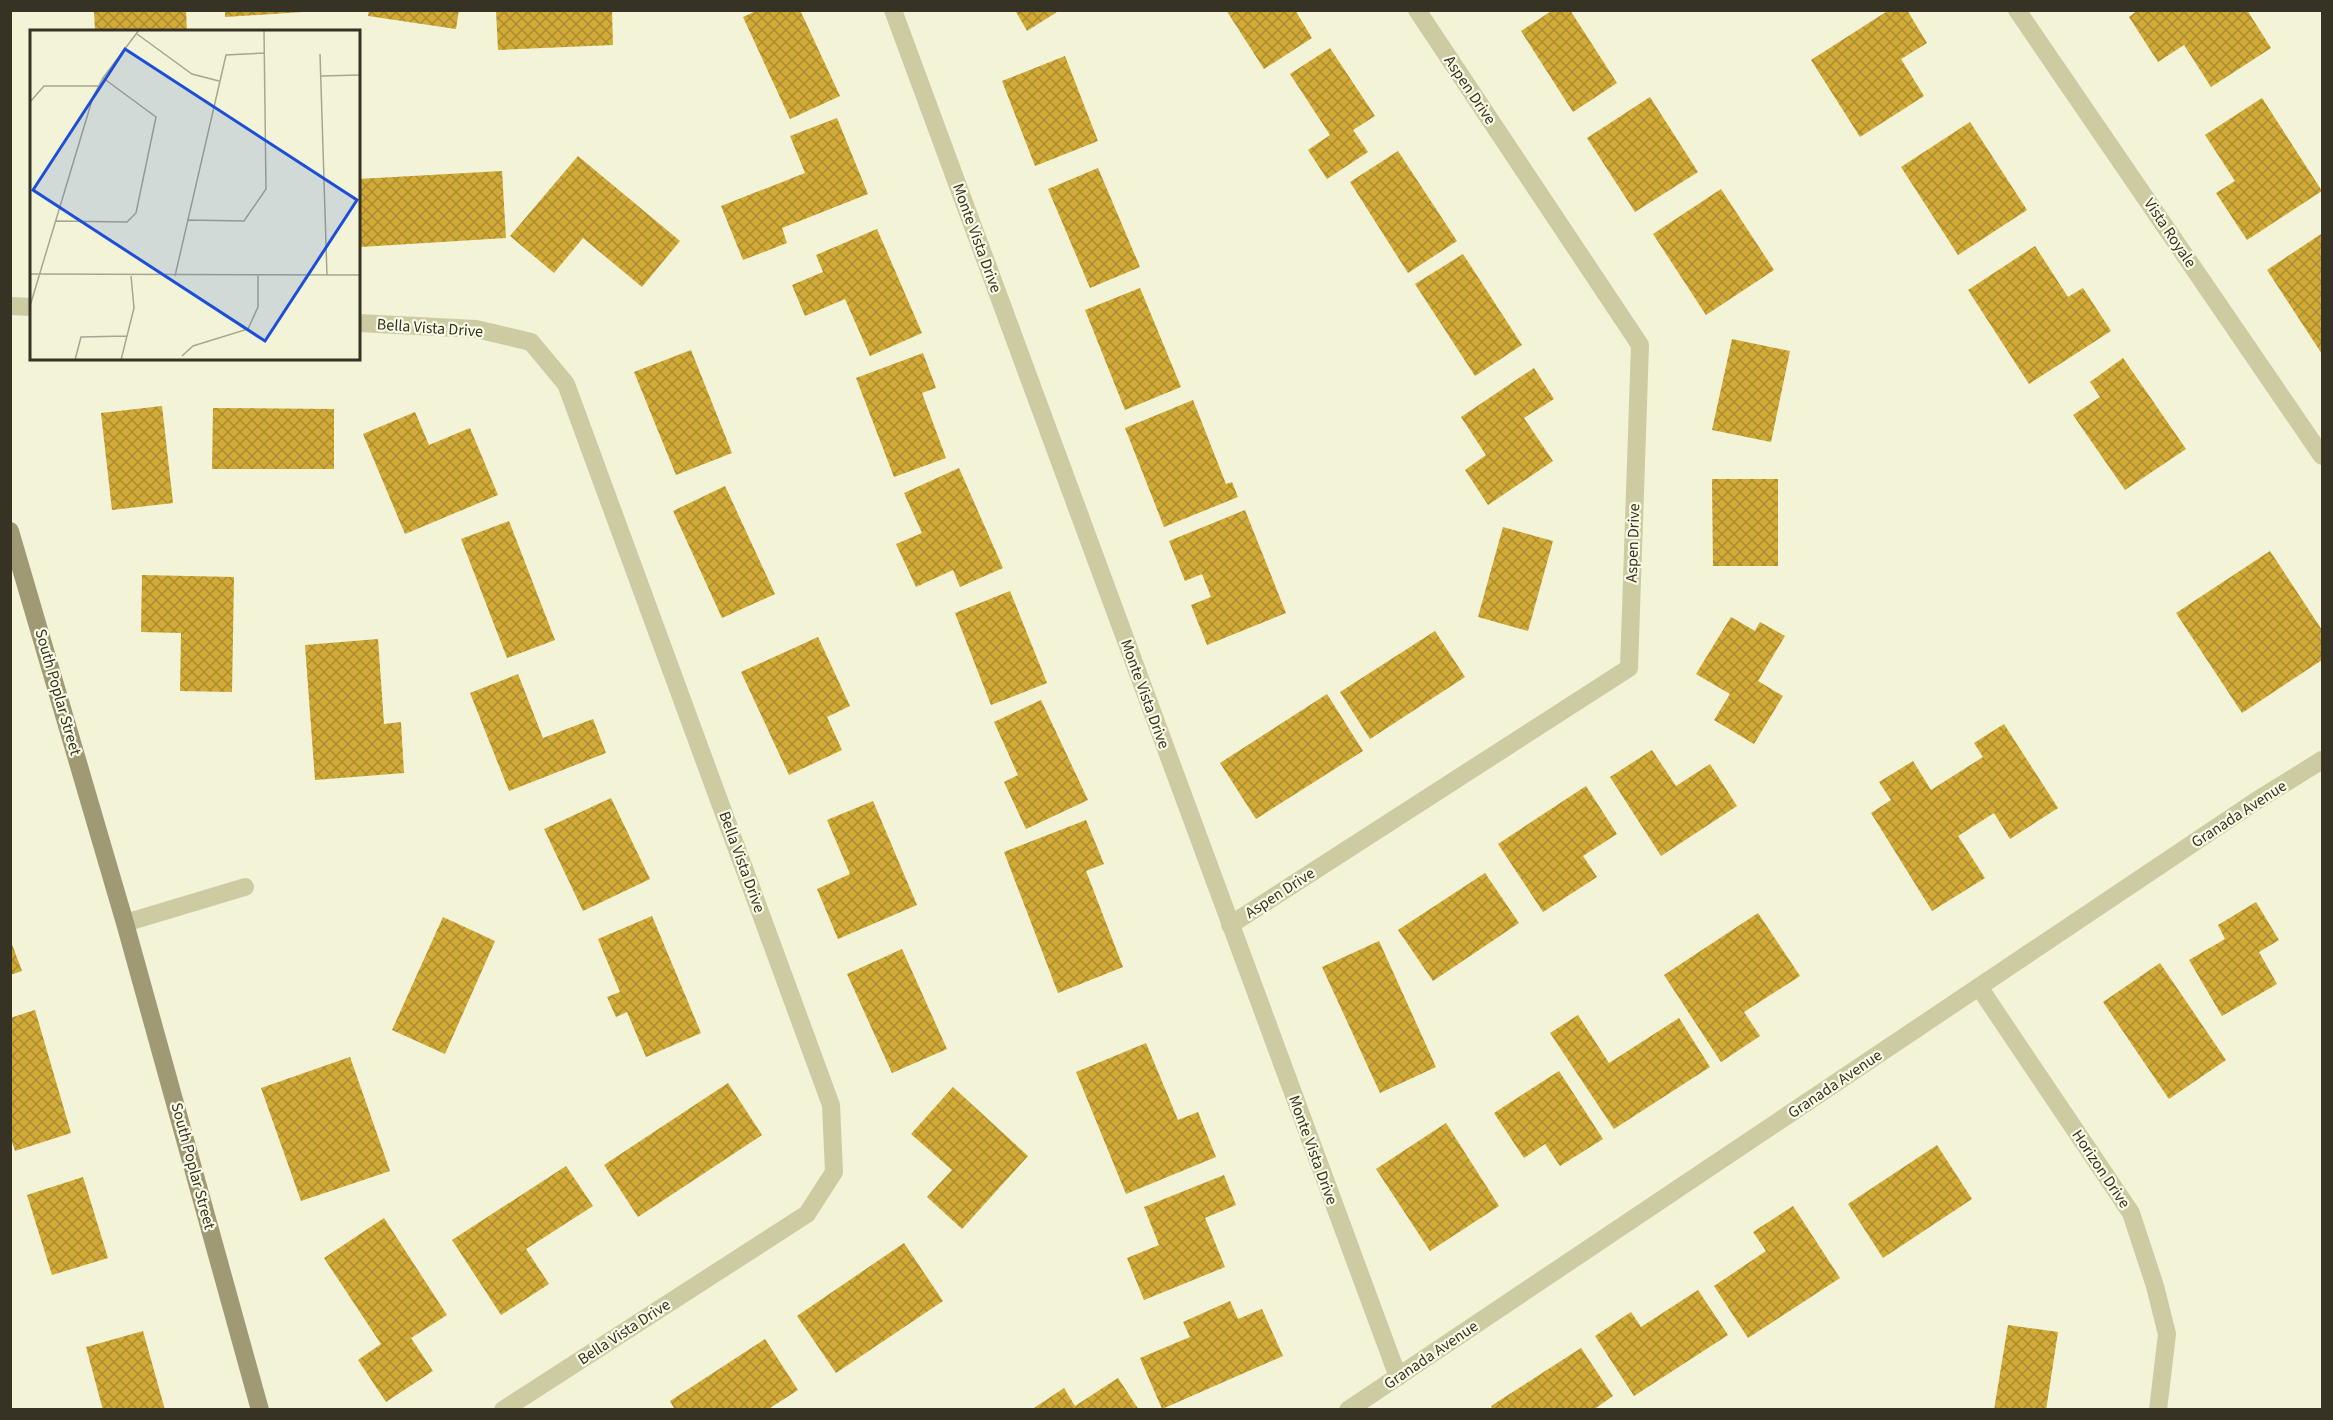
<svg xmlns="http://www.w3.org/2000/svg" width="2333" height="1420" viewBox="0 0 2333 1420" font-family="'Source Sans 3',sans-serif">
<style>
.building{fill:url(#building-cross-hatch)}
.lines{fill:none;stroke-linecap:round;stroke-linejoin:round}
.street{stroke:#cccba2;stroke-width:18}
.secondary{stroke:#a09a74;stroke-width:18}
.labels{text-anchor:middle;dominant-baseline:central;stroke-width:4.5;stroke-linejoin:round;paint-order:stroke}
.street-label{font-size:16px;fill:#363325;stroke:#f9fbe4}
.inset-road{fill:none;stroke:#a7a690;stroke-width:1.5}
.view{fill:#1d4ed8;fill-opacity:0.15;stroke:#1d4ed8;stroke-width:3}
.inset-edge{fill:none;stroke:#363325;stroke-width:3}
</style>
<defs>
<pattern id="building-cross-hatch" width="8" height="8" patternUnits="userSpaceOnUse" patternTransform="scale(1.5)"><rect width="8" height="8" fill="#d1aa38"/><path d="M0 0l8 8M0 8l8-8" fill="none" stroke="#aa8b2f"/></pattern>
</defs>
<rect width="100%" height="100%" fill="#f2f3d7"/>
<g class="building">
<path d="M94 10H186L187 32H95Z"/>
<path d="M225 10H303V12L225 17Z"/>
<path d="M369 10H459L456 29 368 16Z"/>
<path d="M496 10H612L613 45 498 50Z"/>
<path d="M758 10H800L840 96 790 119 743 17Z"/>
<path d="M1015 10H1060L1027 31Z"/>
<path d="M1226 10H1295L1312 38 1264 69Z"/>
<path d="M1553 10H1570L1617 83 1573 112 1521 31Z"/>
<path d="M1889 10H1907L1927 43 1901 59 1924 96 1860 137 1811 60Z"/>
<path d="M2138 10H2247L2271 48 2211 87 2184 45 2158 62 2129 17Z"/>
<path d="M1330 48 1375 116 1353 130 1368 152 1327 179 1308 150 1330 135 1290 74Z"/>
<path d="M1065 56 1098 141 1035 166 1002 81Z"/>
<path d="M1650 97 1698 172 1635 212 1587 138Z"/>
<path d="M2262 98 2322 191 2247 240 2216 193 2235 181 2205 135Z"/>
<path d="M837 118 868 194 782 228 787 243 743 260 721 206 805 173 790 136Z"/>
<path d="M1970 122 2027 210 1958 255 1901 167Z"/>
<path d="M1398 151 1457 241 1408 273 1350 182Z"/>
<path d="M578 156 680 241 642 287 583 238 554 273 510 236Z"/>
<path d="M1098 168 1140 267 1090 288 1048 189Z"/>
<path d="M502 171 506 238 360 247 358 179Z"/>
<path d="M1721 189 1774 270 1706 315 1653 234Z"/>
<path d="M877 229 922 333 870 356 845 299 805 316 792 285 823 272 816 255Z"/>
<path d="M2321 234 2322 237V354L2267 270Z"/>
<path d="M2035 246 2068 297 2083 288 2111 331 2029 384 1968 290Z"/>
<path d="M1463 254 1522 345 1475 376 1415 284Z"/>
<path d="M1140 288 1181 387 1125 410 1085 310Z"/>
<path d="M1732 339 1790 351 1771 442 1712 430Z"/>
<path d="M691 350 732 453 676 475 634 372Z"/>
<path d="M923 353 936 388 922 393 946 458 894 477 856 378Z"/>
<path d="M2123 358 2186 449 2125 490 2073 415 2100 397 2090 382Z"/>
<path d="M1534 368 1554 399 1524 418 1553 461 1488 505 1465 470 1486 455 1461 417Z"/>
<path d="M1193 400 1226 484 1232 482 1238 497 1164 527 1125 428Z"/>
<path d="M162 406 173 503 112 510 101 413Z"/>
<path d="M213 408 334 409V469H212Z"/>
<path d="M415 412 429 445 470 428 498 495 405 534 363 434Z"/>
<path d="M959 468 1003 568 960 587 953 570 916 587 896 544 922 533 904 493Z"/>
<path d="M1712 479H1778V566H1713Z"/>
<path d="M725 486 775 594 722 618 673 511Z"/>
<path d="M1245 510 1286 613 1207 645 1191 605 1211 597 1202 574 1185 581 1169 541Z"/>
<path d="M509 521 555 640 507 658 461 539Z"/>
<path d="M1503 527 1553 541 1528 631 1478 617Z"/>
<path d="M2270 551 2322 630V660L2242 713 2176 613Z"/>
<path d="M142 575 234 577 232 692 180 691 181 633 141 632Z"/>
<path d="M1010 591 1047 683 991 705 955 613Z"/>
<path d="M1731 617 1755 631 1760 622 1785 636 1758 681 1783 696 1754 744 1714 720 1730 694 1696 674Z"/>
<path d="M1435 631 1465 677 1370 739 1340 692Z"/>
<path d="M818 637 850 706 827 717 842 750 789 775 741 672Z"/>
<path d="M378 639 384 724 401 722 404 773 315 780 305 645Z"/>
<path d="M518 674 543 738 593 719 606 753 509 791 470 693Z"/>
<path d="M1327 694 1363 751 1256 819 1220 763Z"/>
<path d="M1041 700 1088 800 1026 829 1004 782 1018 775 994 722Z"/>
<path d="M2004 724 2058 808 2010 839 1994 813 1958 836 1985 878 1932 911 1871 813 1891 800 1879 782 1913 761 1931 790 1983 757 1974 743Z"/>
<path d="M1652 750 1676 786 1710 764 1737 806 1661 856 1610 777Z"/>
<path d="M1586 786 1617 834 1583 856 1597 877 1543 912 1498 844Z"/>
<path d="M611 798 650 879 583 911 544 829Z"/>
<path d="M873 801 917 905 838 939 817 889 850 874 827 820Z"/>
<path d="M1086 820 1104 864 1086 871 1123 967 1058 993 1004 852Z"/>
<path d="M1485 873 1519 923 1433 981 1398 930Z"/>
<path d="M2256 902 2279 940 2259 952 2277 984 2222 1016 2189 960 2225 939 2218 925Z"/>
<path d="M1758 913 1800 976 1744 1012 1760 1036 1721 1062 1664 975Z"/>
<path d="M652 916 701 1033 646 1057 627 1012 616 1017 607 997 620 992 598 939Z"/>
<path d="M443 917 495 941 445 1054 392 1030Z"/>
<path d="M10 939 22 971 10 975Z"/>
<path d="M1379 941 1436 1067 1380 1093 1322 967Z"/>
<path d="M902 949 947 1049 892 1073 847 974Z"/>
<path d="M2160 963 2226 1060 2169 1099 2103 1002Z"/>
<path d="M35 1010 71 1133 15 1151 10 1136V1018Z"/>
<path d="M1578 1015 1609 1063 1679 1018 1710 1067 1614 1129 1550 1033Z"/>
<path d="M1146 1043 1178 1120 1198 1112 1216 1157 1126 1194 1076 1072Z"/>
<path d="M350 1057 390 1171 301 1201 261 1088Z"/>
<path d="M1559 1071 1603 1139 1560 1166 1545 1144 1524 1158 1494 1113Z"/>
<path d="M728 1083 762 1135 638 1217 604 1165Z"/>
<path d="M953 1087 1028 1156 962 1229 927 1197 952 1170 911 1134Z"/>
<path d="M1446 1123 1499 1206 1430 1251 1376 1169Z"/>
<path d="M1937 1145 1972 1199 1883 1258 1848 1204Z"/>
<path d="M566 1166 593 1206 526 1249 549 1284 501 1315 452 1240Z"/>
<path d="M1224 1175 1236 1205 1205 1218 1225 1267 1144 1300 1127 1258 1159 1245 1144 1207Z"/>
<path d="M83 1177 108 1258 52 1275 27 1195Z"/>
<path d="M1793 1206 1840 1278 1748 1338 1714 1286 1766 1251 1753 1232Z"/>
<path d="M384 1218 447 1315 411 1338 433 1371 386 1402 358 1360 381 1344 324 1258Z"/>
<path d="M904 1243 943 1301 836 1373 797 1316Z"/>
<path d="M1698 1290 1728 1335 1634 1396 1595 1336 1631 1312 1641 1327Z"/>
<path d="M1230 1301 1238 1319 1262 1309 1283 1356 1162 1409 1140 1358 1190 1337 1183 1322Z"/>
<path d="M2008 1325 2058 1332 2046 1410H1994Z"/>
<path d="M143 1331 165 1410H103L86 1347Z"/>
<path d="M765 1339 798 1390 767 1410H675L670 1401Z"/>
<path d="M1581 1348 1613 1396 1593 1410H1493L1491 1406Z"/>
<path d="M1118 1378 1139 1410H1031L1064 1388 1075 1406Z"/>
</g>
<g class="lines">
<g class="street">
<path d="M893 10 1398 1377"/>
<path d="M2017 10 2322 456"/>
<path d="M10 306 32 307"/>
<path d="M358 323 476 329 531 342 566 384 831 1105 834 1172 807 1214 503 1410"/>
<path d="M125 923 245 887"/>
<path d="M1230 925 1629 668 1640 345 1417 10"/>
<path d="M1979 987 2131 1213 2155 1286 2167 1334 2158 1410"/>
<path d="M1348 1410 2256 801 2322 760"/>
</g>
<path class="secondary" d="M10 531 125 923 260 1410"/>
</g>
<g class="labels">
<g class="street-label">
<text transform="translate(1470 90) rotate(56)">Aspen Drive</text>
<text transform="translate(2170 233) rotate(56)">Vista Royale</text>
<text transform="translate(977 238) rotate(70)">Monte Vista Drive</text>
<text transform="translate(430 328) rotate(4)">Bella Vista Drive</text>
<text transform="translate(1633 543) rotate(-88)">Aspen Drive</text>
<text transform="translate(58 692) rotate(74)">South Poplar Street</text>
<text transform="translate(1145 694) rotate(70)">Monte Vista Drive</text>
<text transform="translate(2239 814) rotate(-33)">Granada Avenue</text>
<text transform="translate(742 862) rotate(70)">Bella Vista Drive</text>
<text transform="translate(1280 893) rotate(-33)">Aspen Drive</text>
<text transform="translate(1835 1084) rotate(-34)">Granada Avenue</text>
<text transform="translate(1313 1150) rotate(70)">Monte Vista Drive</text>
<text transform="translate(193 1166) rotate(75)">South Poplar Street</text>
<text transform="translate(2101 1169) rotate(56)">Horizon Drive</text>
<text transform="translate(624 1332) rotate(-33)">Bella Vista Drive</text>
<text transform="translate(1431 1355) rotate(-34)">Granada Avenue</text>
</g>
</g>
<g transform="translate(30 30)">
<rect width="330" height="330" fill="#f2f3d7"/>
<path class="inset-road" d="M107 4 162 44 189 51M290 24 297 245M291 46 330 45M0 72 14 56H69M157 190 214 191 236 159 234 0M25 191 97 192 106 183 126 87 73 48M0 244 330 245M145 246 196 25 234 23M0 276 63 67 73 48 109 0M152 326 163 316 218 299 228 277V245M45 330 51 307 97 306M91 330 104 278 101 246"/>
<path class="view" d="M95 19 327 170 235 311 3 160Z"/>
<rect width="330" height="330" class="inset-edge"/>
</g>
<rect width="2333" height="1420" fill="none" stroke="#363325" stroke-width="24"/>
</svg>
